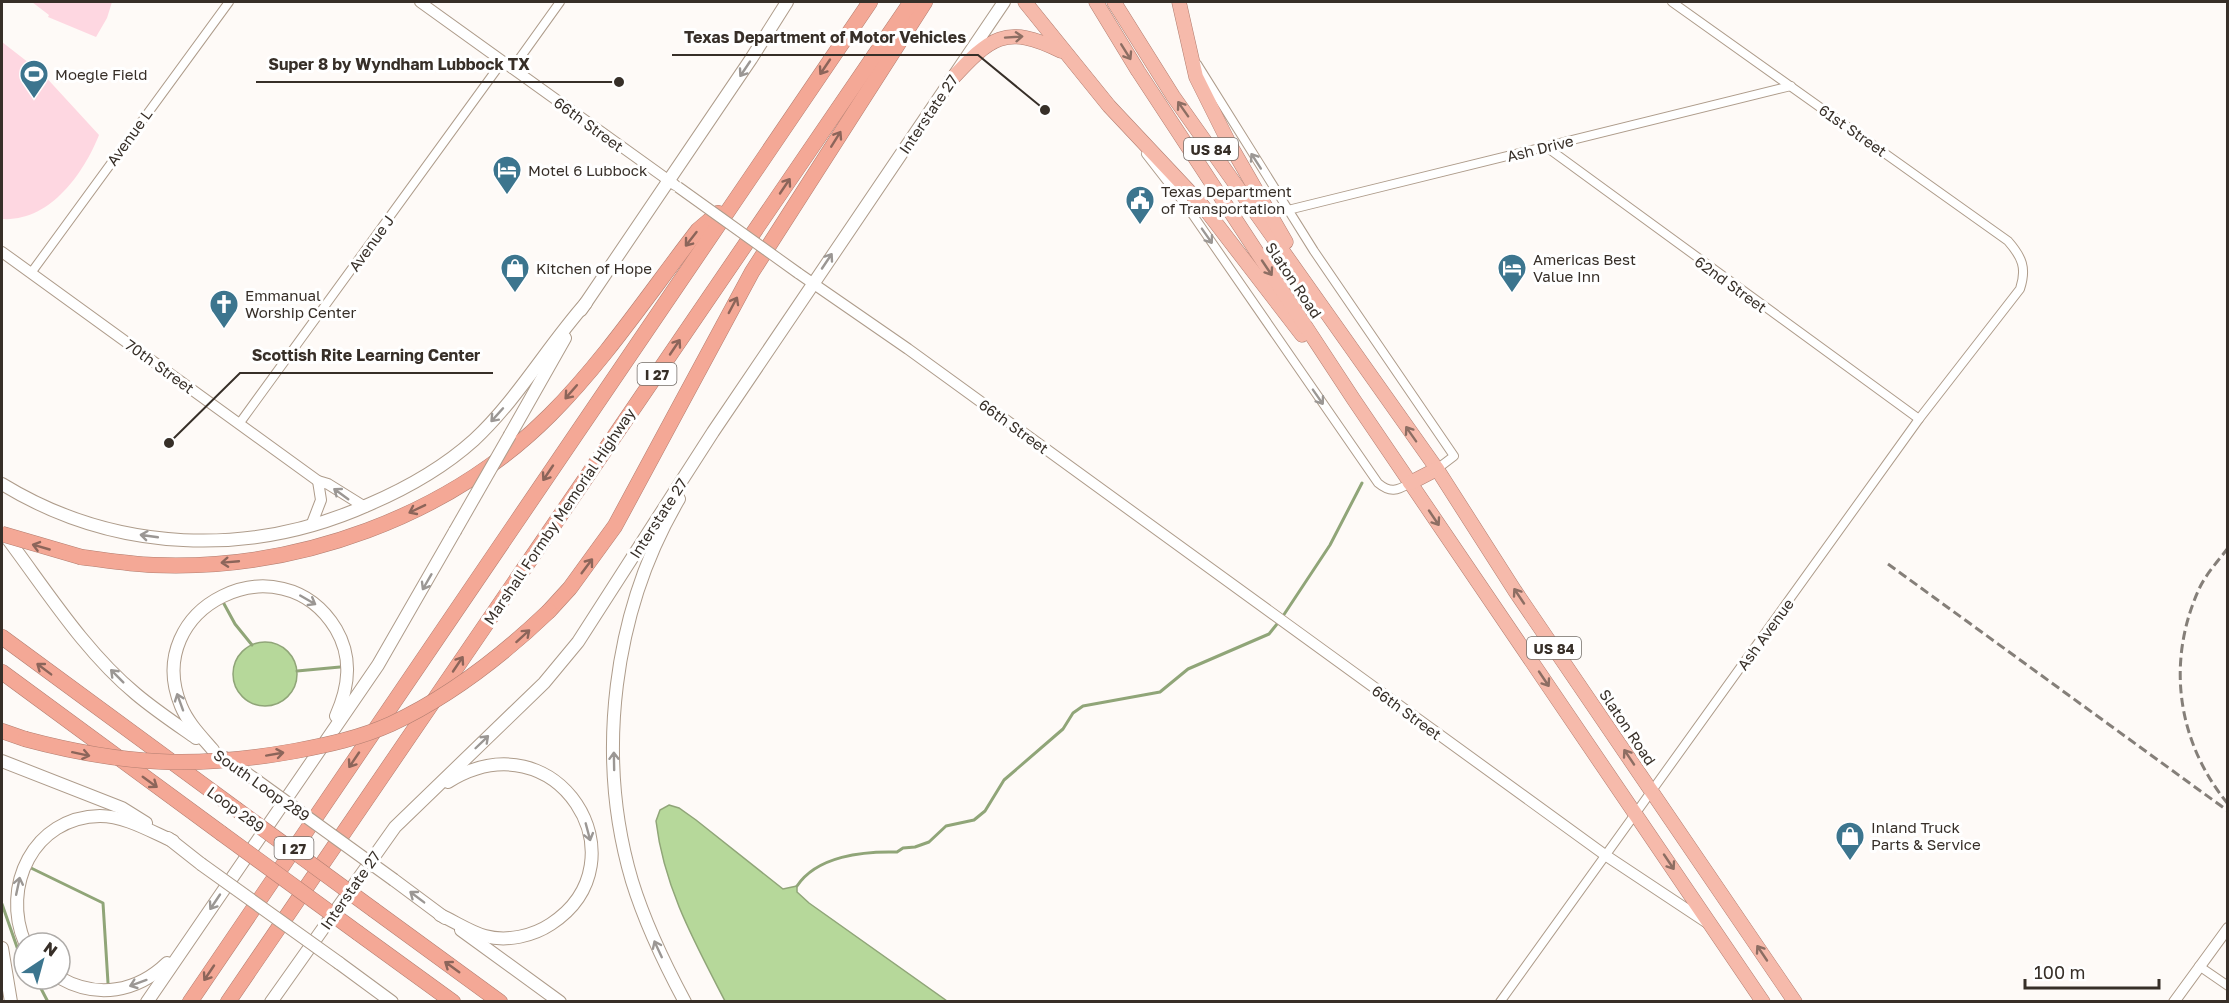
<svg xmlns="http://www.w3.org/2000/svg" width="2229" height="1003" viewBox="0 0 2229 1003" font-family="'Golos Text',sans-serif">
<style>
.green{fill:#fed7e1}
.water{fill:#b6d89a;stroke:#90a578;stroke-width:1.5}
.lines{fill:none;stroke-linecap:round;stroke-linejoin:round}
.stream{stroke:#90a578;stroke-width:3}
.minor-casing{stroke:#ae9c8b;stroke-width:10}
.tertiary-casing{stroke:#ae9c8b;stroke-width:12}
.secondary-casing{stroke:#ae9c8b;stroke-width:14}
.trunk-casing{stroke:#b27e70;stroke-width:15}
.motorway-casing{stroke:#b27e70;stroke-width:16}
.minor{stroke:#fff;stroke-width:8}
.tertiary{stroke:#fff;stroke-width:10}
.secondary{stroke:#fff;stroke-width:12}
.trunk{stroke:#f6baab;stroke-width:14}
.motorway{stroke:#f4a896;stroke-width:15}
.rail{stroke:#857f79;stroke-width:3;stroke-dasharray:9 4.5;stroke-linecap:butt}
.tertiary-bridge-casing{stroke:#ae9c8b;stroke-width:12;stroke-linecap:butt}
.secondary-bridge-casing{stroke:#ae9c8b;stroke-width:14;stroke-linecap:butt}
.motorway-bridge-casing{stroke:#b27e70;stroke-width:16;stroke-linecap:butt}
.tertiary-bridge{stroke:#fff;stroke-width:10}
.secondary-bridge{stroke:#fff;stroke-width:12}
.motorway-bridge{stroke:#f4a896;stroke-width:15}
.oneway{stroke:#8d6e63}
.oneway2{stroke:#8c655a}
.oneway3{stroke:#9b9794}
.labels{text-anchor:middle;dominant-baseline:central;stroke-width:6;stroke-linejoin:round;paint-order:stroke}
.shield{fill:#fff;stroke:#736d68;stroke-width:1.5}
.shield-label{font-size:14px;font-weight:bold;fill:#372f28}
.poi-label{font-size:15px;fill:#372f28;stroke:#fff;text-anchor:start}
.street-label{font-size:15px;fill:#372f28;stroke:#fff}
.leader{fill:none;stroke:#372f28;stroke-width:2}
.callout-dot{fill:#372f28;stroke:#fff;stroke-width:2}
.callout-label{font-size:16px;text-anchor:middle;font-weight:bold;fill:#372f28;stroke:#fff;stroke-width:6;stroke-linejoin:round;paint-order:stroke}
</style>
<rect width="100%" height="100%" fill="#fefaf7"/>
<g class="green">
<path d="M32 2H112L107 18 96 37 48 17 49 15Z"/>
<path d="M2 42 29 63 31 61 99 135C83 175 49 222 2 219Z"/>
</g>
<g class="water">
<circle cx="265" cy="674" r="32"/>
<path d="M669 805 679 808 696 820 783 889 797 886V892L809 903 947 1001H725C695 943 664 888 656 821L660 810Z"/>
</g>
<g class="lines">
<g class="stream">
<path d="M223 602 235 624 252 645"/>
<path d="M1283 616 1330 545 1362 483"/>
<path d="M297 671 340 667"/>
<path d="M31 868 103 903 108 983"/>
<path d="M797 886C817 856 863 851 897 852L903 848 915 847 929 842 946 826 974 820 985 811 1004 780 1063 729 1073 713 1083 706 1160 692 1188 669 1269 634 1277 624"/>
<path d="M2 904 18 950 24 958"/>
<path d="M36 979 48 1002"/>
</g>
<g class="minor-casing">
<g id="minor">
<path d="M1197 64 1314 251 1454 456 1437 469"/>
<path d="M512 69 560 2"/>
<path d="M1545 146 1919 419"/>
<path d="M1146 154 1188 208 1378 483C1390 493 1397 491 1410 483"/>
<path d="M1288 210 1791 86"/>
<path d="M31 273 229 2"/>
<path d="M239 424 502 62"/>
<path d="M2199 966 2228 986"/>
<path d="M1500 1002 1919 419 2020 289C2027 268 2022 257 2008 241L1672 2"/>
</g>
</g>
<g class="tertiary-casing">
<g id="tertiary">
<path d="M420 2 675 185"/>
<path d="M2 252 318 481 328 484 365 507"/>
<path d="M798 273 908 349 1605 855 1706 922"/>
<path d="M311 526 321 500 318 481"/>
<path d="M2174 1002 2228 928"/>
</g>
</g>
<g class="secondary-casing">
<g id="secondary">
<path d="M581 310 751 59 787 2"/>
<path d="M510 435 565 338"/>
<path d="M2 484C115 553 250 558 370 504 407 488 444 467 474 440 517 400 547 347 586 303"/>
<path d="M679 499C613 611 595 756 632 881 645 923 664 963 685 1002"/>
<path d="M4 534C45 588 83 650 136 694 155 710 176 724 196 738"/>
<path d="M213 750C201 736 188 723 181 706 140 607 281 538 336 629 353 658 349 687 336 716"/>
<path d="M225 758 257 781"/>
<path d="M2 761 122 808 146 823"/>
<path d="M168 838 201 864"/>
<path d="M394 880 445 918"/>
<path d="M440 915C454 921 470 932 485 936 507 942 533 936 551 924 647 861 557 714 448 782"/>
<path d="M461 930 560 1002"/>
<path d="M25 943C1 887 33 817 100 816 125 816 150 831 173 841"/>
<path d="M2 948 11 1002"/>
<path d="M339 963 392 1002"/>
<path d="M60 978C97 999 137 992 167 963"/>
<path d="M147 1002 378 665 455 531"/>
<path d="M271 1002 395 827 544 683 578 642 713 432 1004 2"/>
</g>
</g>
<g class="trunk-casing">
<g id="trunk">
<path d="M1025 2 1109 106 1202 205 1302 335"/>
<path d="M1096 2 1138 71 1354 400 1763 1002"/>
<path d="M1114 2 1173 96 1437 469 1515 591 1795 1002"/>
<path d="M1179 2 1196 77 1229 143 1286 242"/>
<path d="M951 80C990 38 1005 23 1061 51"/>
<path d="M1410 483 1437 469"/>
</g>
</g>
<g class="motorway-casing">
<g id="motorway">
<path d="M81 557C105 560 129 564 153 565 297 571 448 517 550 415 605 360 650 292 698 230L718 213"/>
<path d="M549 611 570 588 615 526 752 272 925 2"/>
<path d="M2 637 236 809"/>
<path d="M2 672 221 833"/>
<path d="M2 731 25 739"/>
<path d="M374 910 500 1002"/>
<path d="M358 933 453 1002"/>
<path d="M190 1002 870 2"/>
<path d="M228 1002 911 2"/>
</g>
</g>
<use href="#minor" class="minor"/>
<use href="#tertiary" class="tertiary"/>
<use href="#secondary" class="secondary"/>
<use href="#trunk" class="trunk"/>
<use href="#motorway" class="motorway"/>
<g class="rail">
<path d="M2228 548C2218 561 2206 574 2199 589 2166 662 2177 742 2228 804"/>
<path d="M1888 564 2228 811"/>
</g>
<g class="tertiary-bridge-casing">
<path id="tertiary-bridge" d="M678 187 798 273"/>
</g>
<g class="secondary-bridge-casing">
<g id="secondary-bridge">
<path d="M455 531 510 435"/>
<path d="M257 781 394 880"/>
<path d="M201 864 339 963"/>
</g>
</g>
<g class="motorway-bridge-casing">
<g id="motorway-bridge">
<path d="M2 534 81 557"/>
<path d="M25 739C122 765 195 769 295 751 327 745 360 738 391 724 451 696 502 656 549 611"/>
<path d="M236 809 374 910"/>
<path d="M221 833 358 933"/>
</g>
</g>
<use href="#tertiary-bridge" class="tertiary-bridge"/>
<use href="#secondary-bridge" class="secondary-bridge"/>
<use href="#motorway-bridge" class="motorway-bridge"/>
</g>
<defs><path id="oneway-shaft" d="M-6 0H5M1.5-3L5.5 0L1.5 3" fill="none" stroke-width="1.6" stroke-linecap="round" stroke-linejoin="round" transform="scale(1.5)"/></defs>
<g class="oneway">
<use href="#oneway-shaft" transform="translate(1014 37) rotate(-4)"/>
<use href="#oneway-shaft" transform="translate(1126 52) rotate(58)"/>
<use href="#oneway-shaft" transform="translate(1183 109) rotate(-125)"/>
<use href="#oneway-shaft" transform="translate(1267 268) rotate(56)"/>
<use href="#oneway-shaft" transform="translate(1411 434) rotate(-125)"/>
<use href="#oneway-shaft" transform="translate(1434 518) rotate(56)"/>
<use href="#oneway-shaft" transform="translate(1519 596) rotate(-124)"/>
<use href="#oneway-shaft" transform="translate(1544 679) rotate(56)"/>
<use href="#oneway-shaft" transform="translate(1629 757) rotate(-124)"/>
<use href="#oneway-shaft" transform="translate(1669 862) rotate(56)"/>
<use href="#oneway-shaft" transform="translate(1762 953) rotate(-124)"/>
</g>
<g class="oneway2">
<use href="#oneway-shaft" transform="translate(825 67) rotate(124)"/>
<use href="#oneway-shaft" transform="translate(836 139) rotate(-58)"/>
<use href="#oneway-shaft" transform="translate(785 186) rotate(-56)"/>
<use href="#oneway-shaft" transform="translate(691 239) rotate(128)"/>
<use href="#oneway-shaft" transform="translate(733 305) rotate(-62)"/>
<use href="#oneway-shaft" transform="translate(675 347) rotate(-56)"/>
<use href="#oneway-shaft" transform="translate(571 392) rotate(131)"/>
<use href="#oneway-shaft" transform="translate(548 473) rotate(124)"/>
<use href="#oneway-shaft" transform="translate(417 509) rotate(154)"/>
<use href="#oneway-shaft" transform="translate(41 547) rotate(-164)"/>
<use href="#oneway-shaft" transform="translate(230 562) rotate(175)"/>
<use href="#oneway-shaft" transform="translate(587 566) rotate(-53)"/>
<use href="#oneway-shaft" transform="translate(523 636) rotate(-42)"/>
<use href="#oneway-shaft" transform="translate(458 664) rotate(-56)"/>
<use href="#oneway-shaft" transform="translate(44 669) rotate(-143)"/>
<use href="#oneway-shaft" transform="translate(81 754) rotate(12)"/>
<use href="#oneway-shaft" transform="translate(275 754) rotate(-10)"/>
<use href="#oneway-shaft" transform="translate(354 760) rotate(124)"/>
<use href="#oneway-shaft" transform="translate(150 782) rotate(36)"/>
<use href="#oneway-shaft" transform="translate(452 967) rotate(-144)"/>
<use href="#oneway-shaft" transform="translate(209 973) rotate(124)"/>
</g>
<g class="oneway3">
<use href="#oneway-shaft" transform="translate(745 69) rotate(124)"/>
<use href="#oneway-shaft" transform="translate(1256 161) rotate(-123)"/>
<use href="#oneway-shaft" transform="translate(1207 236) rotate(55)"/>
<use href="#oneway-shaft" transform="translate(827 261) rotate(-56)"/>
<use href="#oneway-shaft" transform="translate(1318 397) rotate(55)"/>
<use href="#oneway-shaft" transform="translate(497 415) rotate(132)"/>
<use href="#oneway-shaft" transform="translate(341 494) rotate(-144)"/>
<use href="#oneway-shaft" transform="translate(149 536) rotate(-172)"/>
<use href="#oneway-shaft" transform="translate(427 582) rotate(120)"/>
<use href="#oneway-shaft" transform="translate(308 600) rotate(30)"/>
<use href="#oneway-shaft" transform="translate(117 676) rotate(-135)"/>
<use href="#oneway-shaft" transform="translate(180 702) rotate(-110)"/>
<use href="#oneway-shaft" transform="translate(482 742) rotate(-44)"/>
<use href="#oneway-shaft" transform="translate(614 761) rotate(-91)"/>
<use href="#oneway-shaft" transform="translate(588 832) rotate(75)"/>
<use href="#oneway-shaft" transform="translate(18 886) rotate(-78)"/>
<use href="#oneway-shaft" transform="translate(417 897) rotate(-143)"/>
<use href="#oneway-shaft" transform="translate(215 902) rotate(124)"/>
<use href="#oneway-shaft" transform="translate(658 949) rotate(-115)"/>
<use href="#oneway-shaft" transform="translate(138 983) rotate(160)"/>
</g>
<defs>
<g id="stadium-pin" transform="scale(1.5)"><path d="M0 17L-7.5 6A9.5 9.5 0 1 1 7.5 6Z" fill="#3c758e" stroke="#fff"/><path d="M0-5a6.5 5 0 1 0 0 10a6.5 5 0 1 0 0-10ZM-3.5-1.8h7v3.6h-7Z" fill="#fff"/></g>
<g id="hotel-pin" transform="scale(1.5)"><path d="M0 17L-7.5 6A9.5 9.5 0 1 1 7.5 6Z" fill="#3c758e" stroke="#fff"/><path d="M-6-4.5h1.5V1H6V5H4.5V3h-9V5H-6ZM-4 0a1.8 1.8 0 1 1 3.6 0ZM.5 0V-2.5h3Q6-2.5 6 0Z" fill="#fff"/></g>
<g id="civic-pin" transform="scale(1.5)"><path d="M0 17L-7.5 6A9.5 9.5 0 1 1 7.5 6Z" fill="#3c758e" stroke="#fff"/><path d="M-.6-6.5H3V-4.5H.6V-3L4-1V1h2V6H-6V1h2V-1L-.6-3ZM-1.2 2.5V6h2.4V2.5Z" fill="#fff"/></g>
<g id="shop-pin" transform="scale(1.5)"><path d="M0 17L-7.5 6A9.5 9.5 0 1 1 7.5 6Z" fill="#3c758e" stroke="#fff"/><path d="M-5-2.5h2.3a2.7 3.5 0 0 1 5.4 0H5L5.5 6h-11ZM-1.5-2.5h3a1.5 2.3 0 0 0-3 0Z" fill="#fff"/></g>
<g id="church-pin" transform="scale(1.5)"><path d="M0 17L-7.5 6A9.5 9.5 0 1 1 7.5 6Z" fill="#3c758e" stroke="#fff"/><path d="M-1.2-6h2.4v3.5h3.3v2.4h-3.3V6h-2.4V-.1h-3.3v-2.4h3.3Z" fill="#fff"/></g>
</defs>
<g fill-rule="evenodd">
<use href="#stadium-pin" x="34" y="74"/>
<use href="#hotel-pin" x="507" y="170"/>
<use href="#civic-pin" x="1140" y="200"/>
<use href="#shop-pin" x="515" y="268"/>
<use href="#hotel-pin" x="1512" y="268"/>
<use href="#church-pin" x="224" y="304"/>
<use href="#shop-pin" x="1850" y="836"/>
</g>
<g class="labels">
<g class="shield">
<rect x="1184" y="138" width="54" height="22" rx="4.5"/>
<rect x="637.5" y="363" width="39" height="22" rx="4.5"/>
<rect x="1527" y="637" width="54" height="22" rx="4.5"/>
<rect x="274.5" y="837" width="39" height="22" rx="4.5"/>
</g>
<g class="shield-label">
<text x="1211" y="149">US 84</text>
<text x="657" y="374">I 27</text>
<text x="1554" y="648">US 84</text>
<text x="294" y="848">I 27</text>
</g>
<g class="poi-label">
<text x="55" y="74">Moegle Field</text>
<text x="528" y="170">Motel 6 Lubbock</text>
<text x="1161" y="191">Texas Department<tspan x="1161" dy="17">of Transportation</tspan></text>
<text x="1533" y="259">Americas Best<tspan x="1533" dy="17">Value Inn</tspan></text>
<text x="536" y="268">Kitchen of Hope</text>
<text x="245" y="295">Emmanual<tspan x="245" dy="17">Worship Center</tspan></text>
<text x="1871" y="827">Inland Truck<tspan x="1871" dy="17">Parts &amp; Service</tspan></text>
</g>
<g class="street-label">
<text transform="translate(928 114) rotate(-56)">Interstate 27</text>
<text transform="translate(589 124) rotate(36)">66th Street</text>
<text transform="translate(1853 130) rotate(35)">61st Street</text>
<text transform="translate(129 137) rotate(-54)">Avenue L</text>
<text transform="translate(1540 148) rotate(-14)">Ash Drive</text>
<text transform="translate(371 243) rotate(-54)">Avenue J</text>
<text transform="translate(1294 280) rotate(56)">Slaton Road</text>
<text transform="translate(1731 284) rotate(36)">62nd Street</text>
<text transform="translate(160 366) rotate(36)">70th Street</text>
<text transform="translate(1014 426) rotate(36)">66th Street</text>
<text transform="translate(559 516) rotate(-56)">Marshall Formby Memorial Highway</text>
<text transform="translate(658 518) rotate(-57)">Interstate 27</text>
<text transform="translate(1765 634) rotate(-54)">Ash Avenue</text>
<text transform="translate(1407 712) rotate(36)">66th Street</text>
<text transform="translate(1628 727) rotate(56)">Slaton Road</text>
<text transform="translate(262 785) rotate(35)">South Loop 289</text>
<text transform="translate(236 809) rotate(36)">Loop 289</text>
<text transform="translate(350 890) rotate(-55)">Interstate 27</text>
</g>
</g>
<path class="leader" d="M1045 110L978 55H672M619 82L541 82H256M169 443L240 373H493"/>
<g class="callout-dot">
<circle cx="1045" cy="110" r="6"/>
<circle cx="619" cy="82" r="6"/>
<circle cx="169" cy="443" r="6"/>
</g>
<g class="callout-label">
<text x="825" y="43">Texas Department of Motor Vehicles</text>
<text x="399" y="70">Super 8 by Wyndham Lubbock TX</text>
<text x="366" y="361">Scottish Rite Learning Center</text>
</g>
<rect width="2229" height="1003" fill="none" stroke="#372f28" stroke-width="6"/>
<g transform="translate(42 961) rotate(36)"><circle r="28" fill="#ffffff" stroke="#afaca9" stroke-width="1.5"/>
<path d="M0-4.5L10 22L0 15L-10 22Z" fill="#3c758e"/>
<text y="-9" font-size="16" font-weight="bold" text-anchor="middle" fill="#372f28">N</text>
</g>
<path d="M2025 979v9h134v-9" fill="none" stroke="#372f28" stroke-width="3"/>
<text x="2034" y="979" font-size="18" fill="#372f28" stroke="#ffffff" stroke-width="4.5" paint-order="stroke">100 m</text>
</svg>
